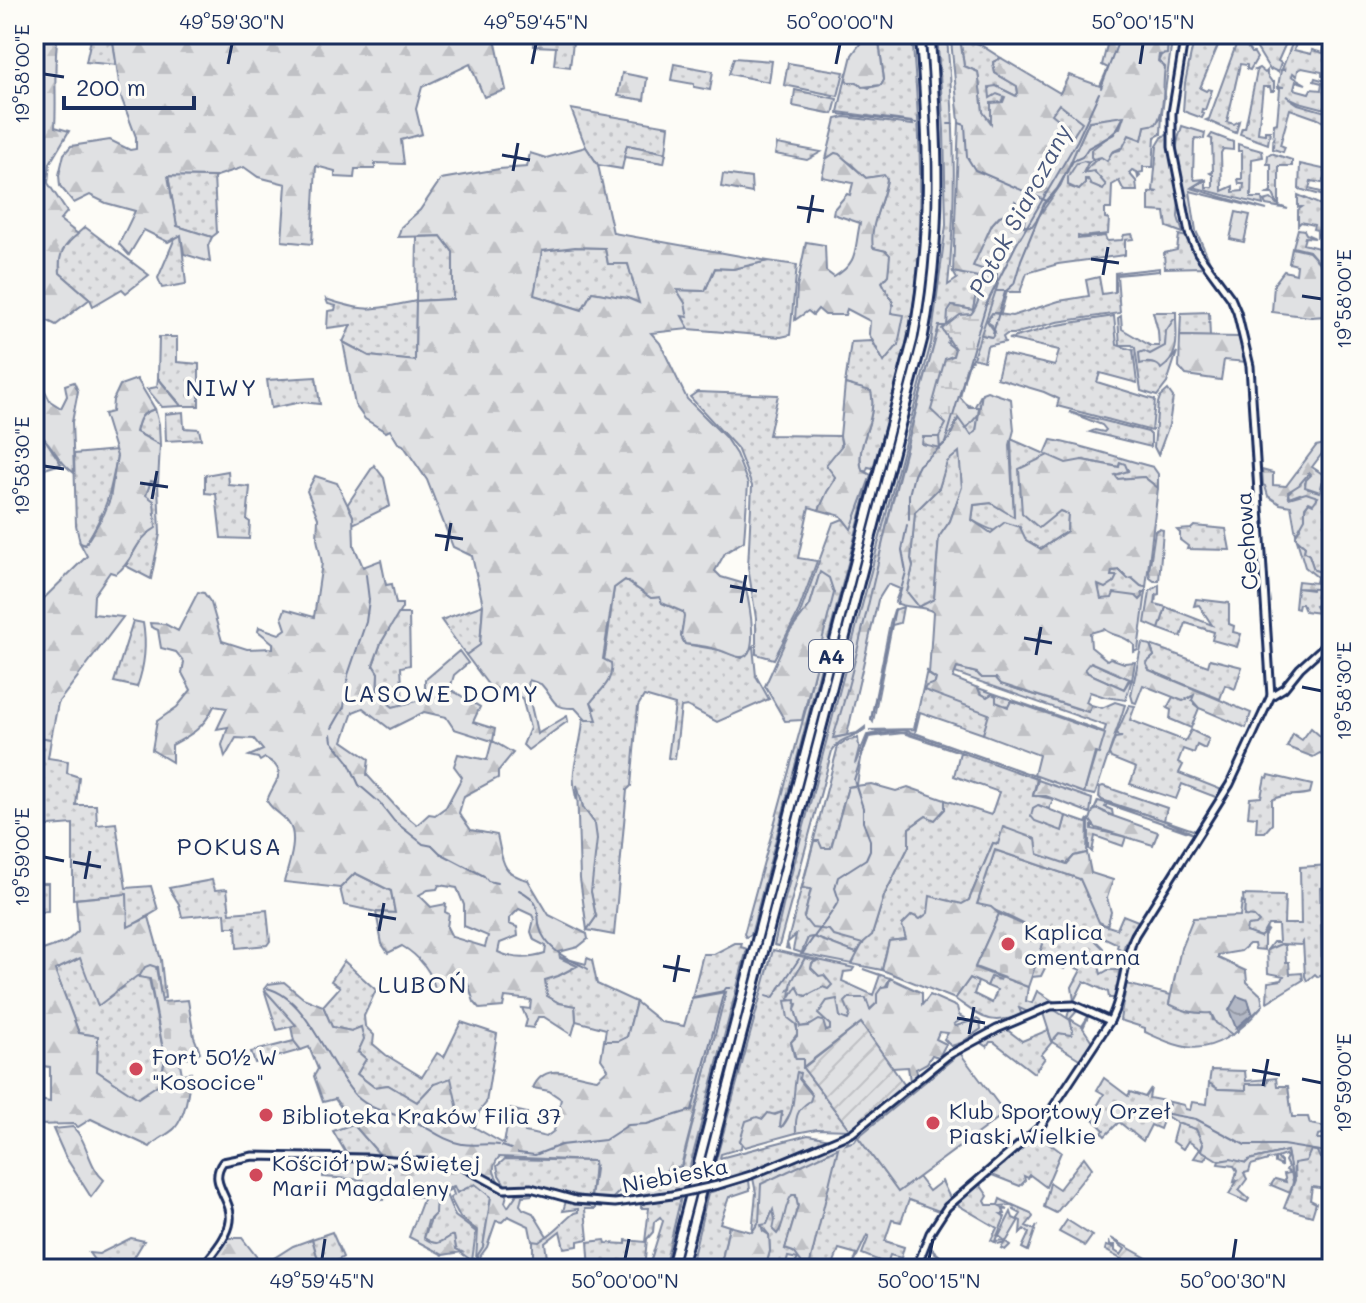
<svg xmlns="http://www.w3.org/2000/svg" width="1366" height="1303" viewBox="0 0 1366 1303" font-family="Mali,sans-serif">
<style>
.grass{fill:url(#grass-dots);stroke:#7e88a0;stroke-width:2;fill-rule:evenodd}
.forest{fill:url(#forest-firs);stroke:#7e88a0;stroke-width:2;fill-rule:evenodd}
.wetland{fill:url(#wetland-marsh);stroke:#7e88a0;stroke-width:2}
.cemetery{fill:url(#cemetery-stones);stroke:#7e88a0;stroke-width:2}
.garden{fill:url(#garden-furrows);stroke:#7e88a0;stroke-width:2}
.pitch{fill:#e0e1e3;stroke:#7e88a0;stroke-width:2}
.water{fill:url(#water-waves);stroke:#76819c;stroke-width:2}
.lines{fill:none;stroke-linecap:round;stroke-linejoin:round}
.stream{stroke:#76819c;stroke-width:2}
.secondary-casing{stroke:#1b2f5e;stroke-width:11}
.highway-casing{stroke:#1b2f5e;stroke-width:13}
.secondary{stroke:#fdfcf7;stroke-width:5}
.highway{stroke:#fdfcf7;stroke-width:7}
.secondary-bridge-casing{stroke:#1b2f5e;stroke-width:11;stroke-linecap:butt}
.secondary-bridge{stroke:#fdfcf7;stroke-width:5}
.ticks{fill:none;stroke:#1b2f5e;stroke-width:3}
.poi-dot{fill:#d1495b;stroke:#fdfcf7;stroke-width:3}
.labels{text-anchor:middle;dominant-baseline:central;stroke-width:7;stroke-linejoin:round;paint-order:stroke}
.shield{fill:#fdfcf7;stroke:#5f6c8c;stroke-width:2}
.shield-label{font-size:20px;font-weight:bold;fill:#1b2f5e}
.street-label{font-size:22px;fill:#1b2f5e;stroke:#fdfcf7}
.poi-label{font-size:22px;fill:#1b2f5e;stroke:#fdfcf7;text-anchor:start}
.water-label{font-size:24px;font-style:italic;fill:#49587d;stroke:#fdfcf7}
.neighbourhood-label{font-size:24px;letter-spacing:2px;fill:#1b2f5e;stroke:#fdfcf7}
.neatline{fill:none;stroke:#1b2f5e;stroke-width:3}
.ticks-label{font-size:20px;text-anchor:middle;fill:#1b2f5e}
</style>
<defs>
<pattern id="grass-dots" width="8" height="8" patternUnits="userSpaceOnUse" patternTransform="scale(2)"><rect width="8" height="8" fill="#e0e1e3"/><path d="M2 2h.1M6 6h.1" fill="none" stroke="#c0c1c5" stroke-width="1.8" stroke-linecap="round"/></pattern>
<pattern id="forest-firs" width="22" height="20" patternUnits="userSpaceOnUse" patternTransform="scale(2)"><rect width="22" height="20" fill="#e0e1e3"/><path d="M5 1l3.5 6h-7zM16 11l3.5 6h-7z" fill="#c0c1c5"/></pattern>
<pattern id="wetland-marsh" width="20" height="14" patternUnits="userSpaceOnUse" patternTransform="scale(2)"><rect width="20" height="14" fill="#e0e1e3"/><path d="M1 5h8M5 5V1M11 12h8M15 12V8" fill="none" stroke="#c0c1c5"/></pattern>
<pattern id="cemetery-stones" width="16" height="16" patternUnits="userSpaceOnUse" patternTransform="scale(2)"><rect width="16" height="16" fill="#e0e1e3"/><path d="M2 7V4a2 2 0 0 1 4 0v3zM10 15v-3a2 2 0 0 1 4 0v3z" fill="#c0c1c5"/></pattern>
<pattern id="garden-furrows" width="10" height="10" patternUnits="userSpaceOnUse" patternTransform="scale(2)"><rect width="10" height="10" fill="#e0e1e3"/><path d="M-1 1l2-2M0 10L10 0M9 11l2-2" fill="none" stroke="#c0c1c5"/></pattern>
<pattern id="water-waves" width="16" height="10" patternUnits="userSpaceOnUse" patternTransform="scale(2)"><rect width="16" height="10" fill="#b3b8c5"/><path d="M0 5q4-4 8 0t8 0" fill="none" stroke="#9196a3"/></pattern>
</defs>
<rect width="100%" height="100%" fill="#fdfcf7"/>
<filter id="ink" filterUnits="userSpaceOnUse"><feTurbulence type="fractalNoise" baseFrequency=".0125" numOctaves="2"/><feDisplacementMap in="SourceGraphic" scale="16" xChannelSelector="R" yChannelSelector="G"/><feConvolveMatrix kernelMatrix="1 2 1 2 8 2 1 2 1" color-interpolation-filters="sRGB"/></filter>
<g filter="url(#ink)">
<g class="grass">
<path d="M92 34H112L117 65 86 62Z"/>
<path d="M535 34H574L570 67 554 65 556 47 534 46Z"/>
<path d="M878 34H912C918 107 923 180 919 253 915 325 893 399 873 468L868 467 866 472 862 470C854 445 878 421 871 392L845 384 851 342 872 341 884 361 893 303 882 282C889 271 892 264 886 251L872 248C869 224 883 203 887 180L879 176 866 178 850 163 835 153 826 159 836 119 845 117 913 125 912 122 838 112 847 72 846 79 869 88 881 85 884 79Z"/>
<path d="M937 34H946L947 39C955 121 957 202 948 285L957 279 953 272 979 277 973 310 952 306 947 326H939C923 387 904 449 890 511 873 587 857 663 834 738L857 733 865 727V729C854 739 840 736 832 751L779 946 774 945 783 906 931 343 946 225 944 130Z"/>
<path d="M1195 34H1223L1200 88 1206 91 1208 89 1212 90 1205 110 1202 109 1201 113 1204 114 1202 118 1183 111 1185 83Z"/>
<path d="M1240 34 1244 35 1242 39 1251 53H1254L1257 58 1250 70 1247 69V65L1240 64 1227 122 1234 124 1239 121 1236 133 1206 120 1209 119Z"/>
<path d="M1248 34H1260L1278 45 1285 34H1290L1278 61 1281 63 1278 72 1272 69 1270 70Z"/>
<path d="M1166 36 1172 41 1162 113 1161 134 1155 137 1153 167H1143V172L1138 173 1140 176 1138 178 1137 172 1132 170 1129 173 1136 181 1137 191H1124L1119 181 1112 185 1111 209H1105V218L1109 219 1108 234 1082 237 1078 236V239L1105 236 1107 241 1122 240 1124 235 1132 234 1134 239 1125 240V255L1058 264 1027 273 1020 292H996L972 266 992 224 1014 201 1025 209 1060 186 1089 121 1125 115 1120 127 1092 153 1093 159 1088 163 1084 161 1070 187 1079 190 1085 179 1103 189 1106 185 1094 172 1084 173C1092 160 1106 153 1120 150L1129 135 1142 139 1145 126 1160 119C1162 102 1162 84 1165 68L1158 62 1168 39Z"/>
<path d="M960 38 979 44 1001 58 993 62 995 73 1017 86 1018 93 1016 96 996 86 997 94 1005 96 992 124 983 113 978 72 964 66Z"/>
<path d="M1294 39 1297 40 1294 50 1311 54 1312 50 1323 53 1326 43 1331 45 1325 57V76H1322V72L1302 68 1298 70 1297 76 1293 73 1292 76 1306 84 1296 81 1294 89 1309 93 1311 89 1321 90 1322 83 1314 81 1315 78 1326 81 1329 86 1326 109 1299 102 1286 96 1298 104 1326 112 1332 127 1318 119 1290 109 1280 145 1285 147 1283 152 1273 149 1274 124 1277 123 1280 89 1278 87H1284L1278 86 1281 70H1286L1282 69Z"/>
<path d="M734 58 772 61 769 82 729 74Z"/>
<path d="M788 63 844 72 838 96 784 85Z"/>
<path d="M674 64 713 71 710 90 694 87V84L671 80Z"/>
<path d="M1259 68 1265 73 1267 71V75L1272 82H1274V91H1271L1270 87H1263L1258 133 1265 134V131H1270L1268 144 1240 134 1242 128H1245L1257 71 1255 70Z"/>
<path d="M1059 104 1083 122 1072 139 1051 114Z"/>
<path d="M571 109 669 126 666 153 627 145 622 169 598 165 586 147Z"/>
<path d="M1182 126 1205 133 1204 139 1195 138 1194 142 1193 176 1195 180 1205 179 1191 188 1267 210 1190 191 1196 231 1211 264C1192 247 1177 176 1177 150 1176 141 1180 134 1182 126Z"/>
<path d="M1212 134 1233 142V150L1223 149 1221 153 1222 191 1233 186V192L1243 191 1244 184H1239L1238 179H1242V151H1238V144L1262 151 1263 157 1252 159 1251 198H1262L1263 205 1193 187 1206 180V187H1213V175L1210 173 1213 172 1212 139 1209 138Z"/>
<path d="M1168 135 1179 200 1178 217 1183 233 1167 227 1165 212 1149 211V193L1158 192 1153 191 1157 146 1163 136Z"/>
<path d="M777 144 821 152 807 160 775 154Z"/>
<path d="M1271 153 1292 160V166H1279V206L1288 209 1266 205 1264 201 1271 199 1278 205 1273 194H1267L1271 191V164H1267L1268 155Z"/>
<path d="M1300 164 1332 171V181L1324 178 1322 183 1311 181 1309 189 1325 193 1324 196 1299 189Z"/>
<path d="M168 176 214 177 217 233 212 237 177 226Z"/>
<path d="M1298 195 1323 206 1332 203V238L1318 234 1317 238V230L1313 229 1314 225 1301 222 1298 225V210L1302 207H1298Z"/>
<path d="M85 227 149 275 126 293 122 289 93 306 90 299 60 273C57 247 67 243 85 227Z"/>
<path d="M1298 229 1304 230 1306 234 1315 238 1305 237 1303 244 1318 248 1322 244 1320 255 1323 244H1331L1332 239V248L1323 254 1332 249V264L1324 269 1309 251 1293 247Z"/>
<path d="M181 235 186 284 162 288 158 278 175 238Z"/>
<path d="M1179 235 1187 237 1207 273 1202 267 1165 268 1164 253 1177 250Z"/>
<path d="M441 236 453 252 454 295 453 299 416 301 415 361 369 356 343 342 351 325 327 328 328 311 335 310 336 306 328 304 326 299C370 314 374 309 416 301L417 237Z"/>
<path d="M575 247 605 248 608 264H628L640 303 627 298 592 292 582 310 533 295 542 251Z"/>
<path d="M768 261 797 265 790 335 781 337 689 329 681 315 676 290 705 291 715 268 733 269Z"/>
<path d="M1159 268V271L1117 275 1120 313 1057 322 1014 334H1007L1003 337 1005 342 987 346 984 361 973 358 966 368 960 397 961 401 974 408 982 393 976 431 971 436 959 418 940 448 921 445 947 343 955 329 992 337 995 332 992 325 987 322 992 313 1012 316 1059 301 1089 296 1086 280 1099 277 1102 294 1115 292V273Z"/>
<path d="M1153 312H1176V319L1168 329 1165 346 1145 363 1168 364 1177 352 1167 383 1157 396 1141 391 1135 348 1132 345H1120L1118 318 1121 316 1122 329 1151 346H1159L1158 331Z"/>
<path d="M1209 312 1210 337 1180 336 1181 313Z"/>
<path d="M1114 316 1117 345 1133 350 1137 383 1100 373 1097 382 1155 400 1152 431 1057 406 1059 399 1044 392 997 378 1003 354 1055 366 1059 350 1009 339 1058 325Z"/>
<path d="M159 337H177V362L199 364V406H182L158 378Z"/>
<path d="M316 377 320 404 302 402 271 408 267 380Z"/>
<path d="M1168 390 1173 397 1169 425 1158 455 1154 447 1158 403 1160 397Z"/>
<path d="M697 392 778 395 769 435 840 436C846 464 830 486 819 510L809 507 798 558 817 561 797 615 774 659 756 654V618L748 567 752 486 737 448 690 397Z"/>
<path d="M155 409 159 424 160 445 136 432C139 419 141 413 155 409Z"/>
<path d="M183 412 184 428 199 429 201 439 166 441 165 414Z"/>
<path d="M1069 412 1148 432 1151 435V447L1090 432 1095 430 1104 432 1106 430 1102 425Z"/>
<path d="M34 429 41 433 61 464 35 472 42 514 34 516Z"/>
<path d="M1011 439 1045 454 1051 440C1086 446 1118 458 1153 467L1158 474V488L1144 477 1118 479 1114 476 1128 470 1120 463 1119 467 1082 460 1060 511 1068 514 1067 531 1041 549C1017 535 997 536 972 520L974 505 991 503 1014 516Z"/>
<path d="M116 450 117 456C110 496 107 509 85 545L80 543 76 525 74 454Z"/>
<path d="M960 451 962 487 950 521 939 537 934 600 919 607 907 592 913 566 911 559 915 512 939 488 947 461Z"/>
<path d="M1332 460 1330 499 1332 500V572L1329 571 1328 574 1314 570 1309 555 1304 551 1305 546 1296 538V534C1305 525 1300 512 1309 502L1300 494 1289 498 1286 495 1309 473 1311 475 1305 483 1308 489 1320 492 1327 467Z"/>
<path d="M374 465 384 478 390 506 353 524V516L347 505Z"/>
<path d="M228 471 229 485 250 487 247 520 250 522 249 539 221 538 216 494 205 493V475Z"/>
<path d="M871 475 751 935 746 937 744 934 807 705 818 653 820 573 810 605 789 633 799 616 833 523 843 519 851 528Z"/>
<path d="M151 481 158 483 160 534 151 579 126 566 143 536 146 495Z"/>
<path d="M1194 526 1226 529 1230 550 1187 549 1188 546 1180 540V533L1177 530 1191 529Z"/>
<path d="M1119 570 1128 578H1132L1141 586 1146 587V592H1143V597L1139 600 1100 599 1098 584 1116 576H1111L1112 571Z"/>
<path d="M1318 579 1322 580V589L1327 596 1322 603 1315 606 1319 613 1305 611 1302 604H1299L1298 609 1295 608 1297 588 1312 590Z"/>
<path d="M625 580 651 598 660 597 662 603 683 612 685 616 681 636 685 644 720 650 742 658 753 646 756 676 769 699 717 722 687 706 681 707 675 759 668 758 675 705 644 696 638 706 631 786 627 790 614 935 587 930 596 917 591 892 594 824 583 807 578 790 577 801C567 767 582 752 583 718L586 720 595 709 591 702C605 681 610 615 614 588Z"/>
<path d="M1196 599 1229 603V624L1234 626 1233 632 1241 634 1237 647 1212 640 1214 632 1186 623 1181 637 1159 629 1166 607 1212 625 1199 605 1194 606Z"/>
<path d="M483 605 480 646 466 655 441 620Z"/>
<path d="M903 607 900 623 892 625 873 722 871 719 890 623 894 610Z"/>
<path d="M397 614H409L410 665 401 667 403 705 393 707 377 695 378 673 373 665 381 643Z"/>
<path d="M133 621 143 623C147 646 145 665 137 687L114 682Z"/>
<path d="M1150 645 1208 666 1210 659 1242 667 1235 689 1225 685 1220 699 1149 670 1146 663 1154 656Z"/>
<path d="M1091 662 1132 680 1131 682 1128 681 1124 689 1088 673 1085 669Z"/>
<path d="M957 668 977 673 982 678H996L1001 684 1088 712 1091 705 1102 708 1115 702 1125 705 1095 795 1084 793 1096 753 1047 713 1021 704 1002 706 980 693 978 688 1104 732 1106 726 955 673Z"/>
<path d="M927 670 928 674 936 679 935 683 990 715 983 734 920 712 915 733 1038 777 907 731C894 728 881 733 869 730L914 729Z"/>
<path d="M1194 695V704L1199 708 1191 728 1170 719 1171 710 1167 708 1173 697 1183 701Z"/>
<path d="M1129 705 1135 706 1130 720 1185 741 1191 730 1209 739 1205 749 1197 745 1194 753 1183 749 1178 762 1183 765 1179 773 1222 790 1218 798 1182 784 1176 799 1130 784 1136 768 1111 758 1109 754 1115 738 1122 737 1116 735Z"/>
<path d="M886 731 907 733 1037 779 1033 795 1053 799 1049 809 1038 805 1062 830 1066 816 1086 823 1088 819 1087 853 1074 856 1067 864 993 843 969 900 962 904C940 900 921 919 905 933L906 939 889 941 882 970 852 964 856 953 814 937 808 938 802 953 793 950 796 935 787 943 789 949 786 948 838 746 845 741 858 738 859 748 855 764 867 735ZM903 733 960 752 954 776 999 792 991 815 945 800V809L926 816 909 828V846L884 896 872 935 804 917 811 889 802 888 821 848H831L848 787 857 785 861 758 869 737Z"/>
<path d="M34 736 51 739 48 758 68 761 67 773 79 777 76 805H96L97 825 116 823 126 888 151 886 158 910 128 928 126 894 73 899V824L38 827 34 846Z"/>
<path d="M1269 775 1312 785 1310 793C1297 797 1283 793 1272 800V824L1265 832H1256L1257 817 1248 816 1250 798 1261 797 1265 777 1268 778Z"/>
<path d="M1103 786 1167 808 1164 820 1196 831 1102 800 1099 797 1100 787Z"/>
<path d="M1098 801C1129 809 1166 819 1194 834L1107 804 1105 807 1112 810 1113 816 1098 809 1096 826H1092V829L1126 837 1123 846 1095 836 1092 852 1089 849V822Z"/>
<path d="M995 850 1080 879 1101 924 1117 929 1123 915 1138 921 1125 944 1119 966 1118 959 1122 950 1117 947 1118 944 1099 935 1096 941 1103 948 1099 966 1101 974 1108 970H1119L1116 998H1109L1108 992 1084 981 1074 1001 1072 987 1081 970 1067 964 1064 969 1048 962 1041 976 1031 977 1046 935C1023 925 1000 910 977 904Z"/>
<path d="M1330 865 1332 887 1320 888 1322 973 1332 971 1318 977 1315 974 1307 981 1305 976 1303 942 1301 945 1281 944 1267 950 1273 942H1279L1278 925H1268L1261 937 1246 932 1243 895 1285 896 1284 924H1301L1300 867Z"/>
<path d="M355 873 391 891 395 913 376 912 344 905 340 888Z"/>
<path d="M212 880 215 890 227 889 230 913 267 910 270 941 267 945 237 948 236 927H226L225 913 182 917 179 904 169 888Z"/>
<path d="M34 883H48V911L34 913Z"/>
<path d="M735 943H742L741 947 747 949 684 1189 628 1200 621 1199 634 1185 679 1171 683 1162 725 993 692 998 703 954H714Z"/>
<path d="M773 950 854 968 852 971 844 972 842 981 873 995 880 975 863 969 890 978 877 1003 869 1010 868 1005 850 1015 848 1021 840 1017 837 1007 830 1025 831 1030 827 1031 815 1024 800 1027 795 1010 797 1004 789 999 798 1033 791 1042 794 1056 803 1059V1068L850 1130 817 1129 796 1133C795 1121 795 1109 807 1103L809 1091 799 1079 797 1072 794 1107 782 1127 779 1126 782 1112 766 1117 743 1133 741 1148 721 1154 720 1158 808 1135 831 1139 721 1182 719 1180 710 1182ZM805 958 812 963 811 968 819 976 823 987 806 996 798 985 789 990Z"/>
<path d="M560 957 586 964 587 958 592 960 597 984 636 1002 627 1037 619 1041H604L606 1029 576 1021 575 1006 559 1003 547 996 545 979 558 976 577 966Z"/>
<path d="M80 958 149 978 165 1060 159 1084 138 1099 97 1071 98 1036 79 1033 55 970Z"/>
<path d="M344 961 376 990 364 1016 365 1026 374 1035 373 1044 386 1055 422 1077 437 1053 444 1057 461 1022 497 1034 486 1103 479 1112 475 1127 460 1119 458 1112 434 1084 417 1102 388 1085 374 1087 357 1074 366 1059 358 1052 361 1027 351 1031 332 1027 323 1006 340 987 331 981Z"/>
<path d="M975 967 1028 987 1026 1001 1032 1003 1037 991 1053 1001 1028 1012 1019 1008 1022 1015C988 1026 983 1018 955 999L970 978 978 982 974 994 992 1003 997 990 987 986 990 977Z"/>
<path d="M1126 984 1171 995 1169 1004 1211 1013 1213 1020 1237 1032 1252 1014 1263 1005C1245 1028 1213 1055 1181 1046 1168 1043 1156 1037 1145 1032V1028L1120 1020Z"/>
<path d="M264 989 297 1025 277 1030Z"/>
<path d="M1070 1007 1078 1010 1070 1019 1082 1026 1089 1015 1083 1028 1093 1043 1081 1060 1052 1042 1041 1055 1045 1058 1034 1073 994 1042H990L987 1047 981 1043 982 1040 1006 1029 1022 1041 1048 1030 1052 1041 1059 1033 1071 1035 1073 1031 1070 1023 1072 1020 1067 1018Z"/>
<path d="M294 1041 301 1050 255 1063 251 1052Z"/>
<path d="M1211 1070 1245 1071 1246 1081 1268 1079 1267 1084H1246V1090L1218 1089 1209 1083Z"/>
<path d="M1104 1078 1128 1096 1130 1092 1145 1097 1151 1088 1149 1098 1170 1102 1160 1129 1151 1125 1143 1141 1119 1122 1105 1136 1102 1133 1104 1130 1091 1117 1104 1094 1097 1090Z"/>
<path d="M1177 1123 1196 1129 1203 1144 1201 1150 1208 1154 1204 1160 1194 1158 1200 1149 1188 1141 1183 1149 1172 1141Z"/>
<path d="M353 1124 381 1156 346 1153 333 1131Z"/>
<path d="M861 1131 863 1133 858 1137 898 1191 918 1177 929 1191 942 1181 950 1198 939 1211 909 1200 901 1222 892 1220 885 1241 904 1247 901 1258 890 1255 887 1264 862 1254 869 1236 867 1235 851 1269 857 1254 839 1249 833 1265 810 1263 837 1148 790 1173 780 1175 759 1222 752 1232 756 1193 753 1178 845 1139 847 1141 851 1137 846 1144 855 1141Z"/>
<path d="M1037 1134 1061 1152 1046 1187 1030 1175 1028 1178 1024 1176 1025 1181 1020 1186 992 1175 986 1180V1177Z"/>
<path d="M1310 1150 1317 1151 1320 1158 1332 1162 1326 1189 1312 1187 1310 1200 1316 1203 1312 1216 1284 1208 1295 1180 1294 1163Z"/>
<path d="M1084 1157 1092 1168 1056 1213 1044 1207 1050 1183 1059 1189Z"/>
<path d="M505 1159 594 1161 591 1198 531 1185 506 1186 499 1175 497 1166Z"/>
<path d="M749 1180 750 1190 729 1197 720 1223 729 1226 720 1269H690L708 1193Z"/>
<path d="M979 1183 988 1196 985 1201 987 1205H998L1000 1199 1012 1205 1000 1206 1008 1210 1003 1209 1005 1214H1001L1005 1217 995 1241 1004 1240 999 1236 1011 1212 1013 1218 1017 1220 1021 1214 1014 1210 1013 1205 1031 1213 1033 1217 1026 1226 1035 1230 1037 1225 1028 1251 1022 1248 1029 1233 1024 1229 1020 1233 1021 1221 1019 1220 1006 1242 1010 1245 1005 1250 1001 1248 1005 1242 998 1244 991 1240 997 1228 956 1204 947 1212 929 1246 942 1258 928 1248C941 1217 954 1204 979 1183Z"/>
<path d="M475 1184 491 1197 483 1247 476 1258 478 1231 460 1217 450 1198 454 1195 452 1189 445 1192 455 1216 476 1232 472 1261 456 1249 454 1237 451 1236C439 1244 436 1246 424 1238L435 1208 432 1205C439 1192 447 1184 462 1188Z"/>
<path d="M792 1195H796L798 1206 785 1249C796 1252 803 1257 801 1269L792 1268 798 1259 788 1257 785 1269H765L770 1251 769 1235 761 1225 773 1208 780 1230 786 1203Z"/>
<path d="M681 1197 664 1269H648L663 1221 660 1217 654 1222 653 1232 647 1239 644 1269H590L588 1242 605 1240 606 1243 626 1244V1240L645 1242 649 1208H641V1204Z"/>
<path d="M566 1201 595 1205V1209H585L588 1239 578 1241V1246L564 1248 560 1231 545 1243 547 1258 554 1259 548 1261 549 1267 567 1265V1269H541L540 1261 533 1256V1241C549 1240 561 1223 574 1213L578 1212V1209L563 1211Z"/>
<path d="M1067 1220 1092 1236 1085 1246 1059 1232Z"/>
<path d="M332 1232 343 1257 323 1269H307L319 1263 312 1239Z"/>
<path d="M131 1238 144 1241 127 1269H80L94 1260 89 1253 99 1254Z"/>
</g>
<g class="forest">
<path d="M34 34H58C53 65 57 96 55 127L69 131 50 163 48 183 67 212 60 220 78 234C63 246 58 254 60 273L90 299 56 325 34 314Z"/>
<path d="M112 34H307L312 40 325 34H494L506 90 484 97 470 64 422 87 416 109 422 134 401 140 404 164 375 163V169H355L354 178 335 177V171L316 166 312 244 282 241 286 184 258 177 244 167 214 177 168 176 177 226 212 237 208 246 210 262 184 254 181 235 168 242 144 230 129 255 119 244 135 211 106 203 90 195 74 203 60 186 59 175 64 154 71 146 110 140 130 150 136 149V137L121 97Z"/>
<path d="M867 34 878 35 884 80 881 85 862 87 857 82H848L846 79 852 55Z"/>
<path d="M1108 34H1163L1168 39 1167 54 1159 55 1158 61 1165 67C1162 85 1166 109 1156 124L1145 126 1142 140 1129 135 1123 147 1112 152 1107 161 1101 157 1093 159 1091 157V150L1120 128 1124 116 1089 121 1060 186 1032 226H1024L1025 209 1015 201 1013 211 999 216 992 224 973 266 997 274 996 291H1007L1001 313H992L987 321 995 332 992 337 955 329 947 343 955 349 953 356 945 359 947 424 939 437H923L922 444 940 448 949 439 959 417 971 435 976 432 982 393 987 391 1011 399 1014 430 1010 445 1014 517 991 503 974 505 972 520 991 533 1005 522 1020 527 1026 540 1041 549 1067 531 1068 514 1060 511 1039 528 1022 513 1019 469 1048 455 1066 463 1082 460 1119 467 1120 462 1125 464 1128 471 1115 475 1118 479 1144 477 1158 488 1146 587 1141 586 1132 578 1128 579 1119 570 1112 571 1111 576H1117L1114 582 1105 588 1098 585 1101 599 1112 598 1114 593 1136 596 1140 600 1143 597 1142 592H1146L1138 650 1134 652V645C1122 633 1114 638 1104 629L1090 633 1091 647 1107 660 1110 658 1124 663 1135 662 1132 680 1091 662 1085 669 1088 673 1124 689 1129 681 1131 682 1126 700 1105 697 1090 692 1086 702 1091 705 1089 712 1001 684 996 678H982L977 673 957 668 953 678 978 688 980 693 987 697 992 694 996 696V702L1008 707 1011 701 1021 704 1105 734 1099 754 1095 753 1084 793 1034 775 1039 755 983 734 989 714 924 690 926 686 935 683 936 679 929 674 933 612C922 604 905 610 895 602L900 589 888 584 878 600 847 735 833 738C857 662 872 585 891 508 906 447 923 386 939 326H947L948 312 952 306 973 310 979 277 953 272 959 122 951 40 954 37 960 38 964 66 978 72 983 112 991 123V103L1003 102 1005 97 997 94 990 98 989 87 996 86 1016 96 1018 93 1017 86 995 73 993 62 1001 58 1060 93 1069 75 1100 86 1108 68 1102 65 1107 45 1103 43ZM1059 104 1082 122 1072 138 1068 127 1052 114ZM959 452 962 487 950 521 939 537 934 599 919 607 907 592 913 566 911 559 915 512 939 488 947 462Z"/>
<path d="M622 73 647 78 644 100 618 96Z"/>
<path d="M795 90 837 99 833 114 793 106Z"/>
<path d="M627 145 666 153 664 163 624 157Z"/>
<path d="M586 147 598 165 613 233 768 261 733 269 715 268 705 291 677 290 685 303 688 317 682 316 689 329 651 333 660 343 687 399 725 437 736 454 748 484 744 541 725 553 715 571 721 577 745 584C748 598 762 659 740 657 734 657 728 653 722 651 711 647 697 645 685 644L681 636 684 617 683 612 662 603 660 597 651 598 625 580 614 588 603 659 611 663C614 682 600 690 591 702L597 720H586L575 708C551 709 555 699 541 684L529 680C526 695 535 717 537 734L567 716 568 721 528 750 523 745 530 728 522 698 489 686 466 655 480 645 483 605 472 556 453 547 427 480 403 445 398 443 390 430 386 432 365 419 355 405 343 342 369 356 415 361 416 301 453 299V252L441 236 398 237 401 227 420 210 441 179 499 169 527 167 530 153 546 158ZM575 247 605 248 608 264H628L639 303 627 298 592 292 582 310 534 295 542 251Z"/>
<path d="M835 153 839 154 866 178 884 175 887 179C883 203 869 224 873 248L886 251 890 255 888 275 882 282 893 303 891 313 904 315 898 345 884 362 869 334 870 321 847 309 845 315H825L818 309 813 315 808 311 795 320 797 287 806 242 825 245 826 271 834 277C859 262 854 250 860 223L833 214 834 209 847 194 850 195 853 183 822 177 826 159Z"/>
<path d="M1084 161 1088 163 1083 173 1094 171 1106 185 1103 190 1091 185 1088 179H1085V184L1079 190 1068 185V177L1077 163Z"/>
<path d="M723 174 751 178 752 193 721 187Z"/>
<path d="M1292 248 1309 252 1324 268 1332 264V306L1326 316 1311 317 1272 312 1274 284 1284 271 1296 274 1297 265 1289 263Z"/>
<path d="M1174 319H1176C1177 339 1179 357 1161 369 1158 362 1147 362 1140 364L1139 353 1144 351 1150 354 1165 346 1166 331Z"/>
<path d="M1180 336 1241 337 1247 362 1224 360 1221 380 1186 375 1179 367Z"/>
<path d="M158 378 181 406H182L162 407 147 389 157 387Z"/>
<path d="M137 379 155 409C141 413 139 418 136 432L160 445 158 483 151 481 146 495 154 501 156 528C133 541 135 560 116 574L110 572 94 595 93 614 123 617 58 703 51 739 34 736V608L87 556 80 543 85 545 104 514 110 499 117 456 104 414 112 412 113 400 120 385Z"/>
<path d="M74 382 78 391 72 422 74 473C56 461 51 440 34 429V388L43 387 50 401 61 408 67 396 65 385Z"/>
<path d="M845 384 871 391C878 421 854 445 862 470L871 475 851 529 841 516 819 510 827 492 836 478 826 465 842 445 840 436Z"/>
<path d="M1325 444 1327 447 1312 467 1324 475 1320 492 1305 487 1306 480 1311 475 1309 473 1299 485 1288 492 1289 498 1306 493 1318 497 1313 504 1309 502 1305 507V518L1296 534 1291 506 1280 504 1268 496 1265 486 1263 485 1262 470 1273 473V485L1286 486 1316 446Z"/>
<path d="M315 476 337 483 353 516 354 546 363 567 381 560 386 585 392 584 396 604H402V608L381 643 373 665 378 673 377 695 393 707 425 699V680L459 651 468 663 454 675 450 689 480 707 473 722 495 729 493 741 513 753 498 771V778L464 796 459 813 471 830 497 835C503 859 500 874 528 880L549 915 587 934 588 939 578 947 559 952 560 958 577 966 558 976 545 980 547 996 559 1003 575 1006 576 1021 572 1035 544 1017H538L533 1028 525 1027 527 1020 522 1008 530 1009 531 1000 505 997 503 1007 480 1009 474 1002 468 984 460 985 453 980H445L435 993C435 974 418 955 402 946L388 953 382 944 376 912 395 913 391 891 355 873 340 888 284 882C288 867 299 838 289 824 283 814 273 812 267 801 272 783 292 772 265 758L260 761 258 758 249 756 263 750 254 739 236 738 225 757 222 745 228 727 217 729 227 708 214 706C204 728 191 735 172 745V762L152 750 157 721 177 707 191 690 182 673 184 662 176 652 161 648 158 630 151 627 150 623 165 624 178 631 198 592 204 593 211 603 222 641 247 649 273 648V643L258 631 259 627 279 634 286 629 282 617 285 609 314 617 322 563 317 539 318 518 307 491ZM363 708 390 729 424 712 446 717 454 729 492 741 487 760 458 754 454 766 462 777 446 807 435 815 429 814 417 825 398 809 367 775 369 759 343 741 353 712ZM439 885 457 888 464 905V926L488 936 485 947 452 937 447 927 449 914 445 912 446 904 431 907 419 895 428 890 437 889ZM519 909 532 915 534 919 531 932 534 940 546 946 545 954C529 959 514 960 498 952L500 943 518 936 517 927 509 924V919Z"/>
<path d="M1159 529 1163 530 1159 581H1154L1150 578 1149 571 1155 531Z"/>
<path d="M1297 540 1305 546 1304 551 1309 555 1314 570 1328 574 1329 571 1332 572V603L1322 589V580L1318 579 1317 589 1297 588 1298 581 1316 583 1317 577 1305 567Z"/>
<path d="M820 572 829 578 834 593 802 720 785 721 765 686 789 633 810 605Z"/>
<path d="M1159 585V594L1156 595 1155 604 1166 607 1159 629 1145 623 1150 591Z"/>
<path d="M1142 643 1150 645 1154 656 1146 663 1149 670 1251 713 1246 728 1199 708 1192 700 1194 695 1183 701 1143 685 1136 703 1133 702 1131 695Z"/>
<path d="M1311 728 1328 743 1332 740V762L1320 753 1313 757 1287 747 1293 734 1302 740Z"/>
<path d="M1038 780 1092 799 1090 813 1046 796H1033Z"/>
<path d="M871 784 896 791 908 787 945 800V809L935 820 926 816 909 828V846L884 896 872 935 863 943 852 964 801 954 808 938 814 937 856 953 863 944 834 936 829 930 812 928 804 918 811 889 802 888 814 841H819L822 848H831L848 787Z"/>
<path d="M577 785 583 807 595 824 597 839 591 892 596 917 587 930 580 879Z"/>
<path d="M1038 805 1066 816 1062 831 1035 821 1031 816 1033 808Z"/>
<path d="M1098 809 1110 815 1158 832 1153 845 1096 828 1090 820 1093 811Z"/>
<path d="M1003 827 1036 839 1038 854 1067 864 1074 856 1087 853 1091 873 1113 880 1107 898 1111 912 1107 926 1099 922 1080 879 995 850 977 904 991 907 999 914 975 968 1001 978 1000 980 991 977 987 986 970 978 955 999 882 970 889 941 906 939 902 925 912 915 920 919 928 913 930 896 962 904 969 900 993 843 998 844Z"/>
<path d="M127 894 128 927 149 917 161 960 165 998 161 999 157 967 137 976 98 1006 80 958 55 970 79 1033 98 1036 97 1071 138 1098 159 1084 165 1060 179 1058 182 1074 191 1073C188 1091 187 1113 175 1128 167 1136 157 1138 150 1147L91 1119 78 1127 74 1124 34 1125V1099L50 1102V1067L34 1065V953L66 942 78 931 76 899Z"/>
<path d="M1242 901 1245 903 1244 916 1254 917 1259 922 1256 925 1247 926 1246 932 1260 937 1268 929 1264 936V950L1255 949 1254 944H1249L1241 951 1218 955V958L1246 971 1247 982 1261 995 1263 1005 1253 1015 1248 1000 1236 1028 1245 1023 1233 1035 1216 1023 1211 1013C1197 1014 1182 1011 1169 1004L1181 948 1193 918 1240 916Z"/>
<path d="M1281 944 1285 946 1286 962H1289L1290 974 1302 973 1303 980 1267 1002 1268 982 1282 980 1284 976 1268 973 1267 950Z"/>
<path d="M805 958 817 961 812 963 811 968 819 976 824 975 832 985 828 989 823 987 806 996 801 994 797 986 790 997 792 981Z"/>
<path d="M890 978 922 993V1005L930 995 957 1007 959 1015 964 1018 954 1024 956 1026 977 1019 980 1021 981 1029 961 1043 951 1046 944 1039 948 1033 939 1032 936 1039 946 1044 939 1057 932 1055 927 1063 916 1069 918 1075 910 1081 908 1067 892 1068 861 1023 803 1067V1059H796L791 1042 797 1036V1025L788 1018 785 1001 796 1000 795 1010 800 1027 809 1026 819 1020 823 1021 826 1031 830 1030V1025L818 1014 827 1001 837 999 840 1017 848 1020 850 1015 845 1002 849 998H866L870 1010 877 1003V994L882 987 888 986Z"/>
<path d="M284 982 303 998 323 1006 332 1027 351 1031 361 1027 364 1039 358 1052 366 1059 357 1074 374 1087 388 1085 417 1102 434 1084 451 1078 460 1119 504 1144 510 1109 527 1113 525 1132 546 1137 554 1131 561 1099 549 1091 533 1088C545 1060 573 1076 597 1079L608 1069 601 1059 604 1041H619L627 1037 636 1002 661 1022 684 1026 692 998 726 992 681 1166 629 1182 610 1201 591 1198 595 1169 594 1161 499 1157C491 1168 493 1172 500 1184L459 1163 381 1156 353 1124 335 1099 323 1102 314 1076 318 1069 309 1047 301 1050 294 1041 291 1027 296 1025 264 989 268 984Z"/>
<path d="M1053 1009 1070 1020 1073 1031 1071 1035 1059 1033 1052 1041 1043 1013Z"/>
<path d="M797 1072 800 1073 799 1079 812 1095 810 1101C797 1109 795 1117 796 1133L745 1147 740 1141 746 1121 757 1117 763 1119 768 1113 775 1115 782 1112 780 1126 782 1127C797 1109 792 1094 797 1072Z"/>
<path d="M1276 1078 1277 1086H1288L1292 1117H1308L1310 1124 1332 1128V1132L1318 1135 1317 1139H1332V1162L1320 1158 1317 1151 1311 1150 1306 1161 1294 1163 1293 1182 1287 1151 1249 1160 1247 1163 1231 1160 1219 1161 1201 1150 1203 1144 1196 1129 1177 1123 1165 1115 1170 1102 1184 1105 1185 1109 1190 1110 1192 1102 1207 1104 1209 1083 1218 1089 1246 1090V1084H1267L1268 1079Z"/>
<path d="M73 1127C88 1141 88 1166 104 1180L91 1197 65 1156 53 1129Z"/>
<path d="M838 1148 810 1263H802L794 1252 785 1249 798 1206 796 1195H792C783 1207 786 1223 777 1234L773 1230 775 1220 773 1210 767 1224 761 1225 763 1231 769 1235 770 1251 765 1269H720L729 1226 752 1232 759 1222 761 1184Z"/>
<path d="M324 1160 380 1161 454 1167 467 1171 507 1195 505 1202 508 1207 517 1194 533 1192 532 1195 522 1196 520 1205 523 1209 533 1213 547 1236 539 1242 532 1241 529 1226 508 1216 502 1222 496 1221 487 1247 479 1258H476L483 1247 491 1197 475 1184 457 1193 454 1186C437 1189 435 1200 435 1214L428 1221 424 1238C436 1246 439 1244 451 1236H454L456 1249 462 1252 443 1255 409 1237 424 1197 410 1196 401 1186 392 1183 388 1187 384 1200 369 1199 364 1180 323 1177Z"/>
<path d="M228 1238H242L263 1265 293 1246 312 1239 319 1263 307 1269H205Z"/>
</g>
<path class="wetland" d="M991 277 998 284 973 358 966 368 960 397 969 407H979L978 415 966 429 958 418 949 439 940 448 939 437 946 424 931 410 945 359 953 356 955 349 942 329 960 315 971 314C981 303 977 292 991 277Z"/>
<g class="cemetery">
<path d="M999 914 1046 935 1028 987 975 967Z"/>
<path d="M150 965 156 967 162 1002 188 1000 194 1037 200 1052 191 1057 165 1060 150 979 139 977 145 967Z"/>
</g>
<g class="garden">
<path d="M861 1023 906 1087 850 1130 803 1068Z"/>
<path d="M1287 1151 1293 1182 1290 1193 1271 1185 1275 1179 1286 1182 1284 1174 1290 1173 1286 1170 1288 1167 1285 1161 1287 1157 1285 1155 1277 1158 1281 1162V1166L1275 1163V1158L1251 1165 1249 1172 1244 1173 1247 1179 1239 1190 1249 1199 1247 1202 1229 1194 1237 1181 1234 1182 1237 1171 1234 1166 1218 1164 1219 1161 1231 1159 1246 1163 1249 1160Z"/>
<path d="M1111 1238 1159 1265 1157 1269 1143 1264 1137 1268 1105 1250 1106 1246 1115 1248 1109 1244V1241L1110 1245H1115V1251L1121 1255 1125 1249Z"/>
</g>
<g class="pitch">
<path d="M1236 212 1250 215 1244 242 1230 239Z"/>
<path d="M960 1053 1005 1113 898 1192 858 1137Z"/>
</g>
<path class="water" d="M1237 996 1248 1000 1252 1014 1236 1028 1229 1010Z"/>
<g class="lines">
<g class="stream">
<path d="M1101 88 1121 34"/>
<path d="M838 114 916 123"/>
<path d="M959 123 965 125 967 157 975 170 1047 201"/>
<path d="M948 124H953"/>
<path d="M993 333 1005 292 1014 284 1021 260 1044 204 1057 189 1073 161 1082 157 1088 148 1114 134 1123 118"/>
<path d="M909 520V495L914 475 919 465 945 443 986 305 1016 245 1077 141 1099 93"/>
<path d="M897 604 906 572 902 550 907 525"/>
<path d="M871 720 895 609"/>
<path d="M332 728 344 707 348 675 366 622 369 600 366 575"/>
<path d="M331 734 332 741 348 761 359 785 380 803 394 821 423 844 433 846 440 853 484 876 488 881 497 883"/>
<path d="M868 736 894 732"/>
<path d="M519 890C549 905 531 919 545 939 557 956 572 960 588 969"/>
<path d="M803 953C814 935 829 919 839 900L835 888 838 877 866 859 870 850V840L863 822V808L854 780 868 735"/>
<path d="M267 988C310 999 327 1066 356 1096 375 1114 396 1112 418 1123 433 1131 445 1141 462 1144 475 1146 487 1143 499 1145"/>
<path d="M766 996 773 998 799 959"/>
<path d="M693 997 724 991"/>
<path d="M1163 1113 1196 1119 1245 1145H1283L1332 1153"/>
<path d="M502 1146 511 1149"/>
<path d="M518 1153 535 1155 561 1145 605 1140 628 1125 647 1124 692 1110 724 991 726 988H730"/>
</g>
<g class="secondary-casing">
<g id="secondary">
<path d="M1271 696 1284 688 1300 668 1332 639"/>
<path d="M718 1185 751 1175 852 1133 947 1056 997 1029 1051 1006 1074 1005 1110 1021"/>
<path d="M201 1269C211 1255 228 1238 230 1221 233 1198 207 1183 223 1162L253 1156 366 1158 459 1165 504 1189 531 1188 575 1200 615 1203 672 1195"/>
<path d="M916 1269 930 1233 947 1207 1040 1127 1110 1021C1124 994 1123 962 1135 935L1230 784 1271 696 1250 366 1237 312 1231 298 1198 253 1189 233 1172 147V113L1185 34"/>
</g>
</g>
<g class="highway-casing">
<g id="highway">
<path d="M671 1269 913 339C933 233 929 141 920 34"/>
<path d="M681 1269 923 338C943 236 938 137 930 34"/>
</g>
</g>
<use href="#secondary" class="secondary"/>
<use href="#highway" class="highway"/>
<g class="secondary-bridge-casing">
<path id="secondary-bridge" d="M672 1195 718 1185"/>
</g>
<use href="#secondary-bridge" class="secondary-bridge"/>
</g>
</g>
<path class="ticks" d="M228 64 232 44M532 64 536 44M836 64 840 44M1140 64 1143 44M44 74 64 77M502 155 530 160M513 171 518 143M797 207 824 211M808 223 813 195M1091 259 1119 263M1103 275 1108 247M1302 296 1322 299M44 466 64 469M140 483 168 487M152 499 157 471M435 535 463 539M446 551 451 523M730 586 757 591M741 603 746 575M1024 638 1052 643M1036 655 1041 627M1302 687 1322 691M44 857 64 861M73 862 101 867M85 879 90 851M368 914 396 919M379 931 384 903M663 966 690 971M674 982 679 955M957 1018 985 1023M969 1034 974 1007M1252 1070 1280 1075M1302 1079 1322 1083M1263 1086 1268 1059M322 1259 325 1239M625 1259 629 1239M929 1259 933 1239M1233 1259 1236 1239"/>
<g class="poi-dot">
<circle cx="1008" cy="944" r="8"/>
<circle cx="136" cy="1069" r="8"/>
<circle cx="266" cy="1115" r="8"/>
<circle cx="933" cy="1123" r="8"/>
<circle cx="256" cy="1175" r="8"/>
</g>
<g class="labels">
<rect class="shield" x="809" y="640" width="44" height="32" rx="6"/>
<g class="shield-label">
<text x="831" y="656">A4</text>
</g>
<g class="street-label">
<text transform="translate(1246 541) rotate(-94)">Cechowa</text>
<text transform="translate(675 1175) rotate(-11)">Niebieska</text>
</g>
<g class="poi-label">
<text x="1024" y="931">Kaplica<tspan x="1024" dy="25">cmentarna</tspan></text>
<text x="152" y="1056">Fort 50½ W<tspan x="152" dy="25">"Kosocice"</tspan></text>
<text x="949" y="1110">Klub Sportowy Orzeł<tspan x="949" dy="25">Piaski Wielkie</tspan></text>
<text x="282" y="1115">Biblioteka Kraków Filia 37</text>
<text x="272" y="1162">Kościół pw. Świętej<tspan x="272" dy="25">Marii Magdaleny</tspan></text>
</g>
<g class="water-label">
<text transform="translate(1019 210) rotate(-62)">Potok Siarczany</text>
</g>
<g class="neighbourhood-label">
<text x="222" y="386">NIWY</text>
<text x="442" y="692">LASOWE DOMY</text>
<text x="230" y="845">POKUSA</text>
<text x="423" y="983">LUBOŃ</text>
</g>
</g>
<rect width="1366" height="1303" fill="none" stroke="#fdfcf7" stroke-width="88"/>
<path d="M64 96v12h130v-12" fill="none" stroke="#1b2f5e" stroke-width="4"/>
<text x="76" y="96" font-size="24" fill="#1b2f5e" stroke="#fdfcf7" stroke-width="6" paint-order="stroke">200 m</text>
<rect x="44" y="44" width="1278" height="1215" class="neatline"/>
<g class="ticks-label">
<text x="232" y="29">49°59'30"N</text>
<text x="536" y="29">49°59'45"N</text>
<text x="840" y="29">50°00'00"N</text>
<text x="1143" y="29">50°00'15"N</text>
<text transform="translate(22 74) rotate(-90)" y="7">19°58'00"E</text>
<text transform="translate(1344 299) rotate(-90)" y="7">19°58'00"E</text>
<text transform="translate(22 466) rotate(-90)" y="7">19°58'30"E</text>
<text transform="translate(1344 691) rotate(-90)" y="7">19°58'30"E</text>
<text transform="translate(22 857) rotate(-90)" y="7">19°59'00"E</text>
<text transform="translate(1344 1083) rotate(-90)" y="7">19°59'00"E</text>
<text x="322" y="1288">49°59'45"N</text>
<text x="625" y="1288">50°00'00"N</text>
<text x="929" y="1288">50°00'15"N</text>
<text x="1233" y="1288">50°00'30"N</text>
</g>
</svg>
